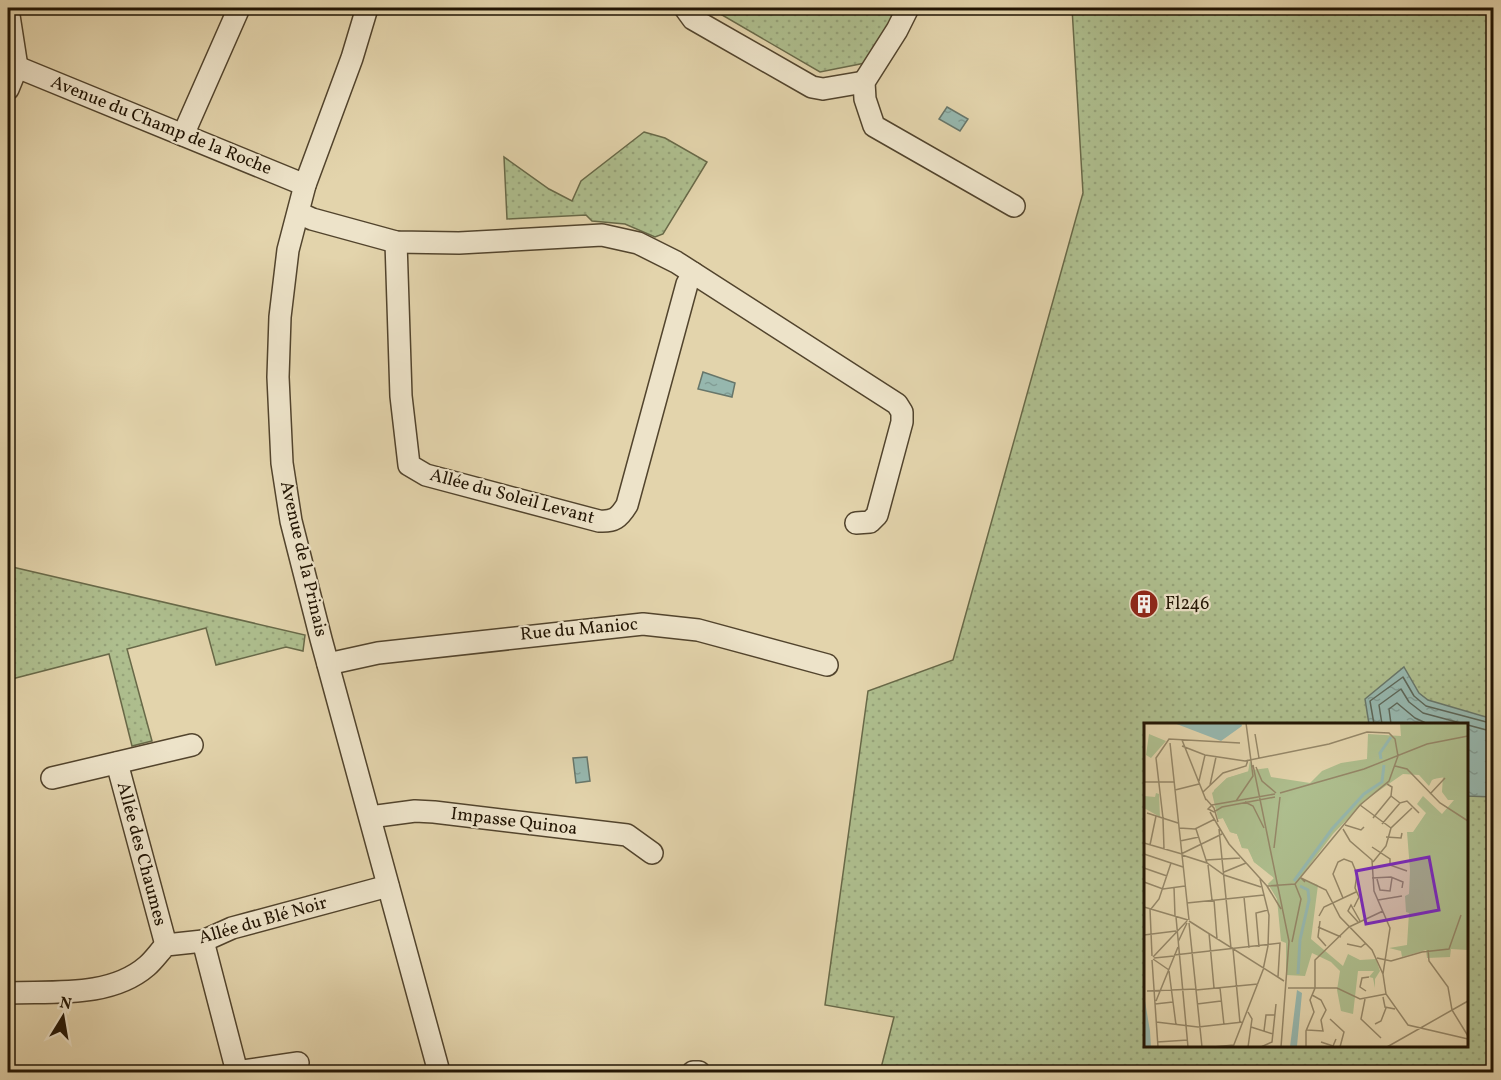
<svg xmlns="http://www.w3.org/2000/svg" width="1501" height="1080" viewBox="0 0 1501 1080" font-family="Vollkorn,serif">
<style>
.grass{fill:url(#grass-dots);stroke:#686948;stroke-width:1.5;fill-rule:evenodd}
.water{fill:url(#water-ripples);stroke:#67766a;stroke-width:1.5}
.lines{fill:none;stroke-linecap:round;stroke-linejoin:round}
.shore{stroke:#5c6658;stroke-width:1.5}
.minor-casing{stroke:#52442d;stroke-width:24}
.minor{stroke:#ede3c9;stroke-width:21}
.labels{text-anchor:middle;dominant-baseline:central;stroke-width:4.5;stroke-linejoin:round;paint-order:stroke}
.street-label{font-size:18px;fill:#211403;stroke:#ede3c9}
.poi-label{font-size:18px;fill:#211403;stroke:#ede3c9;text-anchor:start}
.inset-river{fill:none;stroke:#96b7ae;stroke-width:3}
.inset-road{fill:none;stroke:#958768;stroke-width:1.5}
.view{fill:#7b2cbf;fill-opacity:0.15;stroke:#7b2cbf;stroke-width:3}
.inset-edge{fill:none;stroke:#211403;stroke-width:3}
</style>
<defs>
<pattern id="grass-dots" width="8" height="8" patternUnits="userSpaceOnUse" patternTransform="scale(1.5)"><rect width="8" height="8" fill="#aebe8e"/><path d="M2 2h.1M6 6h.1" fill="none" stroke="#95a279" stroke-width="1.8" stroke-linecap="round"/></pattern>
<pattern id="water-ripples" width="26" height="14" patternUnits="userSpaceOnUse" patternTransform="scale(1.5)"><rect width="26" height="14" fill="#96b7ae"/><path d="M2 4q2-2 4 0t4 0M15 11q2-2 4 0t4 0" fill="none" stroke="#819c94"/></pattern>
</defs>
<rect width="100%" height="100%" fill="#e3d4ac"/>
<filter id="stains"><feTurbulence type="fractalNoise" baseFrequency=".00333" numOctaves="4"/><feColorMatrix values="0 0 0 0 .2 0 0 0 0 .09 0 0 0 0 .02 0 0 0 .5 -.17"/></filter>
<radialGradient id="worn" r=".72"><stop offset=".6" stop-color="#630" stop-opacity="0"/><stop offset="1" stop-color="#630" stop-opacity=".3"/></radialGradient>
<g class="grass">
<path d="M710 8H899L865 63 820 72Z"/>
<path d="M1072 8H1493V1072H880L894 1017 825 1005 868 691 953 660 1083 193ZM1146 724H1466V1046H1146Z"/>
<path d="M644 132 665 138 707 162 663 234 655 237 625 224 592 221 586 215 507 219 504 157 549 189 572 201 581 181Z"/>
<path d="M8 566 305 635 303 651 286 647 216 665 206 628 127 649 152 741 132 746 109 654 8 680Z"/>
</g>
<g class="water">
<path d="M947 107 968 119 960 131 939 119Z"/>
<path d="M703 372 735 383 732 397 698 389Z"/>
<path d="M1404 667 1419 693 1428 700 1493 719V797L1467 796 1466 724H1369L1365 699Z"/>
<path d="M587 757 590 781 576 783 573 758Z"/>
</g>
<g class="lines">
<g class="shore">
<path d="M1374 724 1370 701 1403 677 1414 696 1426 706 1494 724"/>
<path d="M1382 724 1379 705 1401 689 1409 702 1423 713 1494 732"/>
<path d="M1391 724 1389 709 1397 703 1415 718 1428 724"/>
</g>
<g class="minor-casing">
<g id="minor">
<path d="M367 8 352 58 305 185 288 250 280 317 278 377 282 463 291 521 321 639 439 1072"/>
<path d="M685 8 693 19 812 87 823 89 864 82"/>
<path d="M908 8 897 30 864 82 865 99 874 126 1014 206"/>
<path d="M8 9 17 67 8 89"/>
<path d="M17 67 305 185"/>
<path d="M183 135 239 8"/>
<path d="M299 213 312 219 396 242 459 243 602 235 638 243 676 262 897 404 902 412V422L877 515 870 522 856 523"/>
<path d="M396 242 401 396 409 465 426 475 599 521C614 522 619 518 627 505L687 284 693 273"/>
<path d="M328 664 378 653 643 624 698 630 827 665"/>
<path d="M117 763 166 945"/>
<path d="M52 778 192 745"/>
<path d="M370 817 415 811 434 812 627 835 652 853"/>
<path d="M203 941 237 1072"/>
<path d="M8 993C53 991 110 998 147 966 154 960 160 951 166 945L203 941 232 928 388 886"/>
<path d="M236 1072 298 1063"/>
<path d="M693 1072H699"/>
</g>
</g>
<use href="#minor" class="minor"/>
</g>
<defs>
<g id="building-disc" transform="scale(1.5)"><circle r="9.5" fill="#8f2418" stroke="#ede3c9"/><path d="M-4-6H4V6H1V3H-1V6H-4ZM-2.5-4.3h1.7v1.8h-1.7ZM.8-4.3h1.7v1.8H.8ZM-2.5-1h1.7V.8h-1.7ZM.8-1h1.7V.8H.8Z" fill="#fff"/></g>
</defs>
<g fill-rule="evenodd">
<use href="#building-disc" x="1144" y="604"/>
</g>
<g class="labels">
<g class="street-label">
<text transform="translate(161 126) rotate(22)">Avenue du Champ de la Roche</text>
<text transform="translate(512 497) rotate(15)">Allée du Soleil Levant</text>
<text transform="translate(303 559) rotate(77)">Avenue de la Prinais</text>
<text transform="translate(579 630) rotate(-5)">Rue du Manioc</text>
<text transform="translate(514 822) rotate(7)">Impasse Quinoa</text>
<text transform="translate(141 854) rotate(75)">Allée des Chaumes</text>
<text transform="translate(263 921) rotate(-16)">Allée du Blé Noir</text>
</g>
<g class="poi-label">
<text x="1165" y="604">Fl246</text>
</g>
</g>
<g transform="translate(1144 723)">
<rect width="324" height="324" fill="#e3d4ac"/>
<path d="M256 0H324V227L307 226 306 234 283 235 282 227 258 234 257 228 245 225 263 222 265 190 262 189 261 173 265 171 266 147 263 109H269L282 90 273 81 279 73 298 91 310 77H304L298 69 299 52 288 57 285 63 275 52 259 51 223 76 189 111 156 155 174 162 167 216 199 243 204 231 216 237 232 236 236 248 231 256V265L229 255 225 254 230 248H214L209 291 197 288 193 267 196 248 187 239 168 230 161 253 142 252V220L137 218 133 176 124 161 130 155 110 139 105 126 98 125 93 111 86 109 79 95 74 96 68 70 83 55 105 48 106 38 108 47 124 45 127 54 166 60 178 48 197 40 223 36 224 11 257 13Z" fill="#aebe8e"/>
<path d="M316 18 324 27V116L320 117 305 108 319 81 313 77 310 60 314 52 283 57 274 42 293 37 302 19ZM106 38 108 53 100 66 96 63 80 64 75 67 70 80V67L83 55 104 49ZM129 75 134 77 128 114 121 76ZM103 81 107 83 120 110 132 159 124 161 130 156 128 151 110 139 103 124 98 125 93 111 86 109 79 95 74 96 76 86Z" fill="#aebe8e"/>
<path d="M5 11 22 18 7 35 2 32ZM239 41 236 60 220 71 187 107 149 160 137 158 131 118 139 73ZM12 70 15 71 16 94 0 85V73L11 74Z" fill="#aebe8e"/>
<path d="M30 0H97L98 3 77 18ZM153 267 158 270 153 323 146 324ZM0 272 6 308 7 324H0Z" fill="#96b7ae"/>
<path class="inset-river" d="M237 36 236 30 247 14M150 158 188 106 220 71 238 59 240 42M154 251 156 217 165 177 164 167 156 163"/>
<path class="inset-road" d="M111 11 115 35M38 17 62 77M26 20 45 197M38 23 61 32 101 38 185 21 223 9 245 10 251 16 254 33 245 58 216 82 151 161 123 163 85 121 66 89M109 42 145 218 137 324M251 43 263 46 296 80 324 98M112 44 118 58 132 70M55 58 61 32M0 59H30M243 61 248 64 247 73 256 80 263 78 275 90M66 62 72 34M31 67 55 61M59 69 79 50 102 43 104 37M136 70 220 46 283 21 324 13M131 71 68 82 64 86 70 89 78 84 131 74M286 71 301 55M62 76 70 85 74 99M92 78 109 53 102 0M101 79 109 83 120 105M216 82 247 105M3 90 34 100M19 95 12 35 25 16 96 20M229 95 247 73M19 96 20 126M238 101 256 80M201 102 217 107 220 104M35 105 51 106 71 96M52 106 63 140M75 106 87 225M199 106 206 118 228 137 230 168 246 205 239 251 242 271 264 302 324 316M242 114 257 115 258 110M36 118 55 114M0 120 38 131M6 122 12 93M228 124 246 136V142L263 148M130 125 136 74M0 131 39 144M37 131 78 111M38 132 63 140 80 152 117 164M62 137 96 135M229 139 242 123 247 105 268 85M64 142 68 177M0 145 23 153M80 149 102 140M228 155 247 154 259 159 258 165M233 156 236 167 246 168 248 155M0 159 19 166 41 163M161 159 157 155 182 167 196 194 228 227 239 251M123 163 137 186M30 164 31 193M100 174 105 225M199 175 189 151 194 139 200 136 208 139 213 151 211 165 215 174 210 184M70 177 73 216M234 177 258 173M43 180 120 172M0 184 44 197M6 186 8 233M7 186 15 176 27 140M175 193 180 184 212 169M32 194 44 324M45 198 140 258M176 198 174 214 182 223M214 199 204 188 207 182 216 198M45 200 58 324M174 204 197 214M205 204 239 188M65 210 70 265M0 212 32 208M34 219 43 200M148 219 157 176 151 161M203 221 217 224 222 220M115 224 112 190 124 187M89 226 96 300M284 227 285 238 304 264 308 287 324 313M30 232 136 220 134 254M9 234 43 198M10 235 30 233M233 235 247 238 278 229 305 226 317 192M9 236 25 247M8 237 14 324M25 248 32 302M76 265 80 302M144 265H193L216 276 242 271M52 267 114 261M3 268 52 266M222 268 216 264 218 255 225 254M239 274 241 284 251 286M221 276 217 296 237 315M12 278 34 224M11 281 29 279M53 281 77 278M104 289 108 296 104 324M186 296 200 309 196 324M12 299 54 304 99 299M231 301 237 298 242 285M107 304 129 311M163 307 179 308 177 297 182 287 177 277 168 272M120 308 122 292H131M13 319 44 317M177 319 189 323 192 316M69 324 90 322M89 324 119 247 124 223 125 192 116 156M117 324 128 319 132 281M162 324V308L170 289 166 277 171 265V237L205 204M243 324 324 278"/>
<path class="view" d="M285 134 295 187 222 201 212 148Z"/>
<rect width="324" height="324" class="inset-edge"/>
</g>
<rect width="1501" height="1080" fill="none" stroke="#e3d4ac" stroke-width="30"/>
<rect x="9" y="9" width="1483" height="1062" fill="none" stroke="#211403" stroke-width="3"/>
<rect x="15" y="15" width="1471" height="1050" fill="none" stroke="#211403" stroke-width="1.5"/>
<g transform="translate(63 1017) rotate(11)" stroke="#ede3c9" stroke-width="4.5" paint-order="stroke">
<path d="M0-4.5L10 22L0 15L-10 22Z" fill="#211403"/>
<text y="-9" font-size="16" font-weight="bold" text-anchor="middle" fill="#211403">N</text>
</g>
<rect width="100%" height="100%" filter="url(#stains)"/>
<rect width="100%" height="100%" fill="url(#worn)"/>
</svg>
